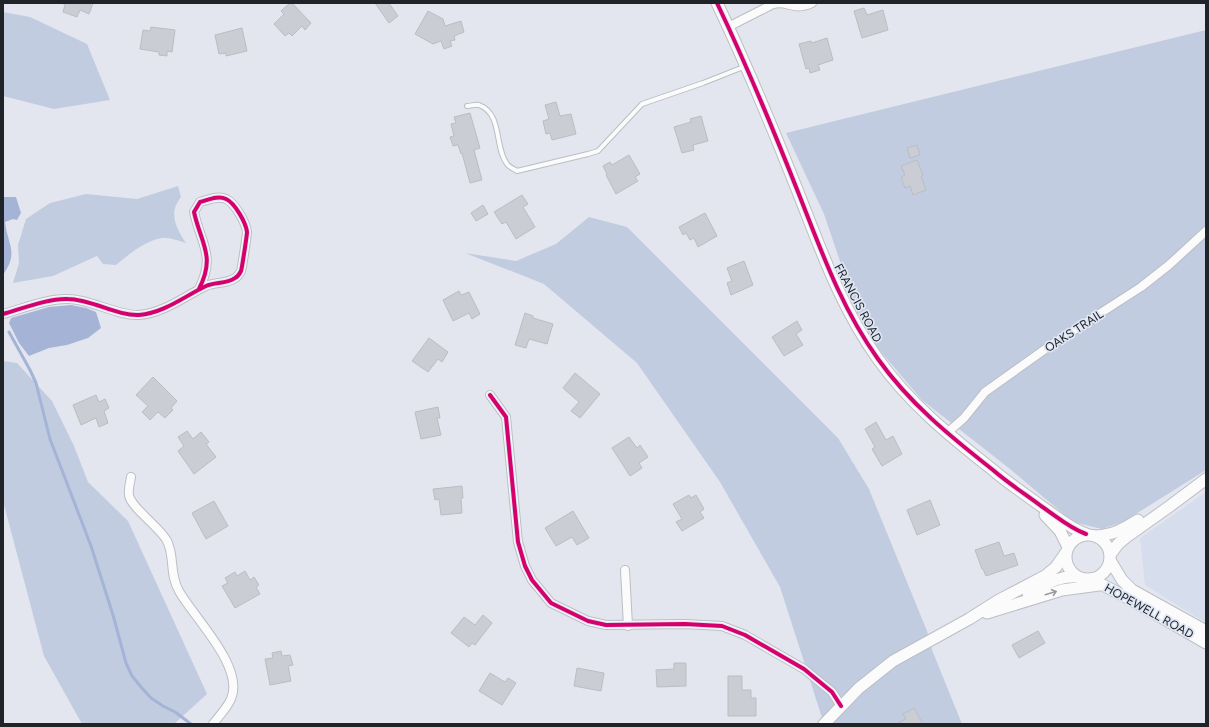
<svg xmlns="http://www.w3.org/2000/svg" width="1209" height="727" viewBox="0 0 1209 727" font-family="Figtree,sans-serif">
<style>
.built{fill:#d6ddec}
.green{fill:#c2cce0}
.water{fill:#a5b4d6}
.lines{fill:none;stroke-linecap:round;stroke-linejoin:round}
.stream{stroke:#a5b4d6;stroke-width:3}
.building{fill:#cacdd3;stroke:#bbbdc3}
.lane-casing{stroke:#bbbec4;stroke-width:6}
.street-casing{stroke:#bbbec4;stroke-width:10}
.secondary-casing{stroke:#bbbec4;stroke-width:13}
.lane{stroke:#fbfbfc;stroke-width:4}
.street{stroke:#fbfbfc;stroke-width:8}
.secondary{stroke:#fbfbfc;stroke-width:11}
.cycleway-casing{stroke:#dee5f3;stroke-width:6}
.cycleway{stroke:#d6006c;stroke-width:4}
.oneway{stroke:#989a9d}
.labels{text-anchor:middle;dominant-baseline:central;stroke-width:3.5;stroke-linejoin:round;paint-order:stroke}
.street-label{font-size:12px;fill:#202328;stroke:#dee5f3}
</style>
<rect width="100%" height="100%" fill="#e3e6ee"/>
<path class="built" d="M1206 492V623L1145 585 1140 538Z"/>
<g class="green">
<path d="M3 12 30 17 87 44 110 100 54 109 3 96Z"/>
<path d="M1206 30V470L1123 522 1102 529 1073 522 1010 469 922 400 864 332 824 214 786 133Z"/>
<path d="M178 186 181 197C168 213 176 228 186 243 179 241 169 237 162 238 145 241 129 254 116 265L103 264 97 256 53 276 13 283 19 263 18 245 26 219 50 203 86 194 137 199Z"/>
<path d="M589 217 627 227 838 438 869 489 927 631 932 650 962 724H824L780 587 720 482 637 363 544 284 465 253 516 261 556 244Z"/>
<path d="M3 361 17 363 52 401 74 446 88 482 128 521 207 694 174 724H82L44 656 3 501Z"/>
</g>
<g class="water">
<path d="M3 197H16L21 213 17 220 13 219 5 222C8 246 19 252 3 275Z"/>
<path d="M71 305 86 308 96 312 101 328 88 338 67 345 49 348 29 356 19 343 9 323 11 318 49 307Z"/>
</g>
<g class="lines">
<path class="stream" d="M9 332 30 370 36 383 50 439 91 546 113 615 126 663 132 676 141 687 151 698 163 706 175 712 191 724"/>
</g>
<g class="building">
<path d="M62 3H93L89 14 80 10 77 17 63 12 65 5Z"/>
<path d="M290 3H292L311 23 305 30 302 26 292 36 289 33 285 36 274 24 284 14 281 11Z"/>
<path d="M375 3H389L398 16 389 23Z"/>
<path d="M864 8 867 15 883 10 888 30 862 38 854 11Z"/>
<path d="M428 11 443 19 445 26 461 21 464 32 454 36 455 40 450 41 452 46 444 49 441 41 433 44 415 34Z"/>
<path d="M151 27 175 30 172 52 167 51V56L159 55V52L140 49 143 30 150 31Z"/>
<path d="M242 28 247 51 226 56V53L219 54 215 35Z"/>
<path d="M827 38 833 60 818 65 820 70 810 73 809 68 806 69 799 44 811 41 812 43Z"/>
<path d="M556 102 560 116 571 114 576 134 552 140 550 133 546 134 543 121 549 119 545 105Z"/>
<path d="M470 113 480 148 474 150 482 180 470 183 462 153 461 154 458 145 453 146 450 137 454 136 451 124 456 123 454 117Z"/>
<path d="M701 116 708 141 693 145 694 150 682 153 674 127 691 122 690 119Z"/>
<path d="M917 145 920 155 910 158 907 148Z"/>
<path d="M629 155 640 174 635 177 638 181 616 194 606 175 607 174 603 166 610 162 612 165Z"/>
<path d="M917 160 923 175 921 176 926 190 913 195 910 186 905 188 901 177 905 175 901 166Z"/>
<path d="M522 195 528 204 523 207 535 227 516 239 506 222 502 224 494 212Z"/>
<path d="M483 205 488 214 476 221 471 213Z"/>
<path d="M705 213 717 236 698 247 694 238 690 240 686 233 683 235 679 227Z"/>
<path d="M744 261 753 285 731 295 727 283 732 281 727 268Z"/>
<path d="M459 291 461 295 469 292 480 314 472 319 469 313 453 321 443 300Z"/>
<path d="M525 313 533 316V318L553 324 547 344 529 339 526 348 515 345Z"/>
<path d="M797 321 802 330 796 334 803 345 784 356 772 337Z"/>
<path d="M429 338 448 352 442 362 438 359 428 372 412 361Z"/>
<path d="M575 373 600 394 580 418 571 411 579 402 563 388Z"/>
<path d="M153 377 177 401 171 408 173 410 165 418 158 412 150 420 142 412 148 406 136 395Z"/>
<path d="M96 395 99 402 105 399 109 408 104 411 108 423 99 427 96 418 81 425 73 405Z"/>
<path d="M438 407 440 418H437L441 435 421 439 415 412Z"/>
<path d="M876 422 886 440 893 436 902 454 882 466 872 449 875 447 865 429Z"/>
<path d="M187 431 193 439 201 432 209 442 206 444 216 457 194 474 178 451 184 446 178 437Z"/>
<path d="M629 437 637 448 640 445 648 457 639 463 642 468 630 476 612 448Z"/>
<path d="M462 486 463 498H461L462 513 441 515 439 499 435 500 433 489Z"/>
<path d="M689 495 691 498 696 495 704 509 700 512 704 518 682 531 676 522 682 519 673 504Z"/>
<path d="M930 500 940 525 917 535 907 510Z"/>
<path d="M214 501 228 526 206 539 192 513Z"/>
<path d="M573 511 589 538 577 545 572 537 556 546 545 528Z"/>
<path d="M999 542 1004 556 1014 553 1018 565 986 576 983 569H982L975 550Z"/>
<path d="M245 571 250 580 254 577 259 585 256 587 260 594 235 608 222 586 228 583 225 578 235 572 237 576Z"/>
<path d="M483 615 492 623 475 645 472 643 469 647 451 633 464 617 475 625Z"/>
<path d="M1038 631 1045 643 1019 658 1012 645Z"/>
<path d="M281 651 282 656 290 655 293 665 288 666 291 681 270 685 265 659 273 658 272 653Z"/>
<path d="M674 663H686V686L657 687 656 670 674 669Z"/>
<path d="M577 668 604 673 601 691 574 686Z"/>
<path d="M490 673 505 682 508 678 516 683 502 705 479 691Z"/>
<path d="M728 676H742V690H751V698H756V716H728Z"/>
<path d="M914 708 923 724H896L906 719 903 714Z"/>
</g>
<g class="lines">
<g class="lane-casing">
<path id="lane" d="M467 106C471 106 476 104 479 105 503 114 494 147 507 164 509 167 514 169 517 171L588 154 598 151 642 104 703 83 746 66"/>
</g>
<g class="street-casing">
<g id="street">
<path d="M773 4C789 0 792 12 812 3"/>
<path d="M728 27 775 3"/>
<path d="M3 314C21 309 49 298 68 299 91 299 117 316 139 315 164 313 185 296 206 286 215 282 227 284 235 278 237 277 240 273 241 271 242 268 247 235 247 232 246 223 235 203 226 199 218 195 208 200 200 202L194 212C201 244 216 256 199 289"/>
<path d="M490 395 506 417 518 542 525 566 532 580 551 603 588 621 606 625 685 624 722 626 745 635 804 669 832 692 841 706"/>
<path d="M947 433 964 418 985 392 1051 345 1141 287 1169 265 1206 231"/>
<path d="M131 477C130 483 128 490 129 495 130 507 161 528 167 541 175 556 169 574 179 591 194 618 245 667 231 699 227 708 219 716 213 724"/>
<path d="M625 570 628 626"/>
</g>
</g>
<g class="secondary-casing">
<g id="secondary">
<path d="M717 3C747 66 774 131 800 197 822 253 842 309 878 359 909 403 951 437 993 470 1008 483 1025 494 1041 506 1056 516 1069 528 1086 534"/>
<path d="M1045 515 1060 531 1068 547"/>
<circle cx="1088" cy="557" r="22"/>
<path d="M1096 536C1113 535 1124 529 1138 520"/>
<path d="M1110 555 1118 544 1125 538 1170 506 1206 479"/>
<path d="M1110 560 1122 580 1132 590 1206 631"/>
<path d="M1091 579 1130 599 1206 643"/>
<path d="M1028 593C1044 585 1059 575 1078 577"/>
<path d="M987 613 1062 590 1099 585"/>
<path d="M824 724 859 688 893 661 969 619 999 600 1045 576 1056 567 1065 554"/>
</g>
</g>
<use href="#lane" class="lane"/>
<use href="#street" class="street"/>
<use href="#secondary" class="secondary"/>
<g class="cycleway-casing">
<g id="cycleway">
<path d="M717 3C747 66 774 131 800 197 822 253 842 309 878 359 909 403 951 437 993 470 1008 483 1025 494 1041 506 1056 516 1069 528 1086 534"/>
<path d="M3 314C21 309 49 298 68 299 91 299 117 316 139 315 164 313 185 296 206 286 215 282 227 284 235 278 237 277 240 273 241 271 242 268 247 235 247 232 246 223 235 203 226 199 218 195 208 200 200 202L194 212C201 244 216 256 199 289"/>
<path d="M490 395 506 417 518 542 525 566 532 580 551 603 588 621 606 625 685 624 722 626 745 635 804 669 832 692 841 706"/>
</g>
</g>
<use href="#cycleway" class="cycleway"/>
</g>
<defs><path id="oneway-shaft" d="M-6 0H5M1.5-3L5.5 0L1.5 3" fill="none" stroke-width="1.6" stroke-linecap="round" stroke-linejoin="round"/></defs>
<use class="oneway" href="#oneway-shaft" transform="translate(1051 593) rotate(-17)"/>
<g class="labels">
<g class="street-label">
<text transform="translate(858 303) rotate(62)">FRANCIS ROAD</text>
<text transform="translate(1074 331) rotate(-33)">OAKS TRAIL</text>
<text transform="translate(1149 611) rotate(29)">HOPEWELL ROAD</text>
</g>
</g>
<rect width="1209" height="727" fill="none" stroke="#202328" stroke-width="8"/>
</svg>
